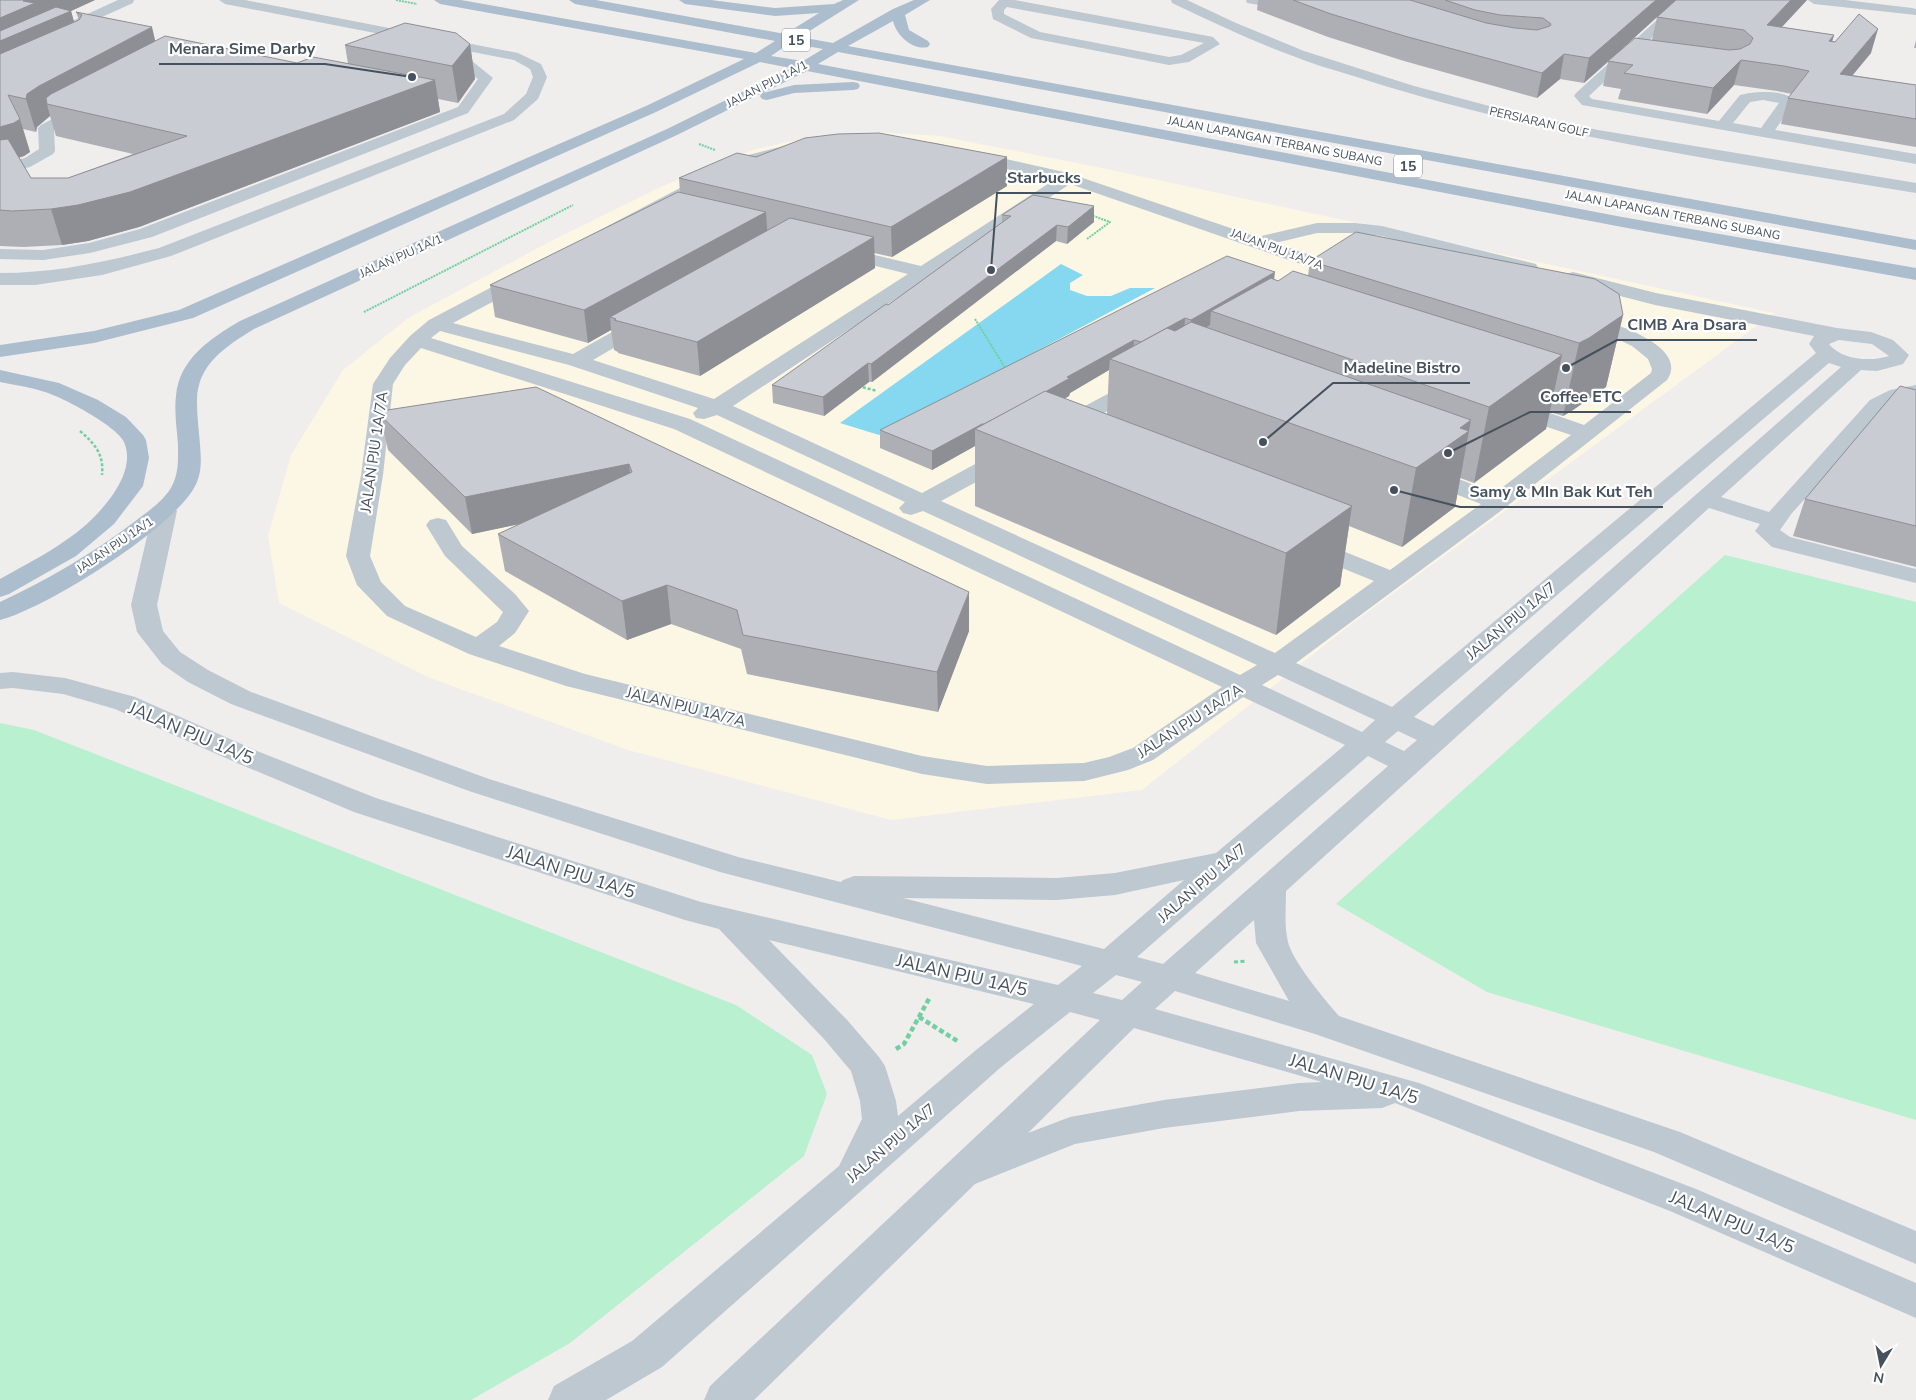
<svg xmlns="http://www.w3.org/2000/svg" width="1916" height="1400" viewBox="0 0 1916 1400" font-family="'Nunito Sans',sans-serif">
<style>
.commercial{fill:#fcf6e5}
.green{fill:#b9f0cf}
.water{fill:#85d8ef}
.lines{fill:none;stroke-linecap:round;stroke-linejoin:round}
.path-far3{stroke:#70d0a1;stroke-width:2;stroke-dasharray:2 1;stroke-linecap:butt}
.path-far2{stroke:#70d0a1;stroke-width:2.5;stroke-dasharray:3 2;stroke-linecap:butt}
.path-far1{stroke:#70d0a1;stroke-width:3;stroke-dasharray:4 2.5;stroke-linecap:butt}
.path{stroke:#70d0a1;stroke-width:4.5;stroke-dasharray:5 3;stroke-linecap:butt}
.minor{fill:#bdc8d1;fill-rule:evenodd}
.major{fill:#acbdce;fill-rule:evenodd}
.wall{fill:#aeafb5;fill-rule:evenodd}
.shaded-wall{fill:#8d8f94}
.building{fill:#caccd3;stroke:#8d8f94}
.labels{text-anchor:middle;dominant-baseline:central;stroke-width:4.5;stroke-linejoin:round;paint-order:stroke}
.far-street-label{font-size:12px;fill:#45515c;stroke:#fff}
.shield{fill:#fff;stroke:#7d858d;stroke-width:1}
.shield-label{font-size:14px;font-weight:bold;fill:#45515c}
.street-label{font-size:15px;fill:#45515c;stroke:#fff}
.near-street-label{font-size:18px;fill:#45515c;stroke:#fff}
.leader{fill:none;stroke:#45515c;stroke-width:2}
.callout-dot{fill:#45515c;stroke:#fff;stroke-width:2}
.callout-label{font-size:16px;text-anchor:middle;font-weight:bold;fill:#45515c;stroke:#fff;stroke-width:4.5;stroke-linejoin:round;paint-order:stroke}
</style>
<rect width="100%" height="100%" fill="#f0eded"/>
<path class="commercial" d="M875 132 940 136 1107 169 1774 313 1350 625 1142 790 891 820 628 750 430 678 279 603 268 536 291 455 343 370 408 318 551 241 665 185 752 150 811 137Z"/>
<g class="green">
<path d="M1725 555 1916 602V1120L1487 992 1336 904Z"/>
<path d="M0 723 34 730 736 1005 812 1055 827 1094 804 1156 570 1343 471 1400H0Z"/>
</g>
<path class="water" d="M1061 264 1083 275 1070 283V290L1087 296H1111L1130 288H1155L879 435 840 423Z"/>
<g class="lines">
<g class="path-far3">
<path d="M396 0 417 4"/>
<path d="M699 144 715 150"/>
<path d="M1087 239 1110 222 1091 215"/>
<path d="M364 312 573 205"/>
<path d="M975 319 1007 371"/>
</g>
<g class="path-far2">
<path d="M858 386 877 391"/>
<path d="M80 431C95 444 104 454 102 475"/>
</g>
<path class="path-far1" d="M1234 962 1247 961"/>
<g class="path">
<path d="M919 1017 959 1042"/>
<path d="M896 1049 904 1044 930 997"/>
</g>
<g class="minor">
<path d="M118 0H134L133 3 0 63V54Z"/>
<path d="M219 0H245L518 53 541 64 547 77 538 99 514 120 171 256 102 275 35 285H0V273C55 273 106 262 159 248L504 114 526 94 533 77 530 69 514 60 225 4Z"/>
<path d="M999 0H1015L1208 36 1213 37 1220 44 1189 62 1169 65 1031 38 993 19 991 9ZM1007 7 1204 43 1181 55 1169 57 1040 32 1004 14V10Z"/>
<path d="M1171 0H1187L1236 23 1304 51 1414 86 1508 111 1598 130 1916 183V193C1731 162 1545 137 1366 80 1342 72 1317 66 1293 56 1252 41 1212 22 1172 3Z"/>
<path d="M1246 0H1295L1294 3 1272 7 1247 3Z"/>
<path d="M1679 0H1692L1589 96 1592 99 1719 121 1740 95C1753 91 1786 89 1795 101L1775 130 1916 154V164L1582 105 1574 96 1576 93ZM1763 100 1779 103 1761 128 1733 123 1750 102Z"/>
<path d="M1808 0H1845L1912 8 1916 9V15L1814 4Z"/>
<path d="M438 54 472 61 493 78 468 113 152 237 90 253 43 260 0 259V249L43 250 89 243 140 229 458 107 478 79 462 67 433 61 431 58 433 55Z"/>
<path d="M84 102 89 103 91 106 89 109 54 130 55 151 53 154 30 167 0 174V164L25 158 39 149 38 128 41 125Z"/>
<path d="M848 137 902 139 936 143 1068 173 1257 237 1317 223H1355L1382 226 1536 264 1538 268 1536 272 1529 274 1382 236 1355 233H1317L1275 243 1349 268 1461 289 1622 327C1641 334 1685 354 1667 380L1506 507 1296 663 1392 707 1816 353 1809 344 1814 336 1655 305 1566 282 1564 278 1566 274 1573 272 1656 293 1837 328 1871 332 1893 340 1909 355 1903 364 1877 371 1861 370 1721 497 1769 512 1870 400 1890 390 1916 385V397L1903 399 1886 410 1792 513 1780 530 1790 537 1916 569V583L1772 547 1755 531 1760 524 1709 508 1286 891C1286 907 1284 926 1288 942 1293 962 1325 1000 1339 1016L1680 1132 1916 1231V1264L1654 1152 1315 1034 1175 991 1155 1009 1419 1083 1696 1189 1916 1283V1318L1670 1211 1395 1103 1382 1108 1299 1111 1164 1128 1075 1144 975 1184 754 1400H704L710 1386 1100 1020 1070 1012 1000 1068 662 1367 606 1400H548L554 1386 632 1341 839 1166 862 1119 860 1101 851 1071 824 1039 719 929 685 920 354 812 237 763 115 709 63 694 13 688 0 689V673L13 672 65 678 135 697 257 751 376 798 701 902 1058 985 1082 966 720 872 469 791 231 704 188 682 162 664 137 632 131 605 153 511 157 506 165 504 173 506 177 511 157 605 163 631 180 652 208 670 251 692 489 779 738 857 841 882 843 880 854 876 1057 878 1115 873 1216 853 1345 745 1243 697 1153 760 1128 770 1084 781 987 784 922 774 566 686 469 654 387 616 357 585 346 556 361 475 373 384 390 358 410 336 429 320 737 158 795 143ZM834 147C911 144 980 163 1054 180L921 266 837 246 831 247 828 251 831 255 908 274 714 399 593 360 651 326 654 322 651 318 644 316 637 318 573 354 453 323 749 164 795 152ZM1070 184 1338 277 1461 301 1609 335 1632 346 1648 359 1652 369 1651 373 1584 425 1521 403 1513 402 1505 403 1502 408 1505 413 1571 435 1495 493 1433 469 1425 467 1417 469 1414 474 1417 479 1481 504 1390 570 1318 541 1309 539 1300 541 1297 546 1300 551 1374 581 1275 653 941 501 1015 461 1018 456 1015 451 1007 449 999 451 922 493 733 406ZM440 331 569 365 698 408 693 413 696 418 704 419 717 415 905 502 899 508 903 513 911 515 923 511 1257 665 1240 675 690 419 431 338ZM1839 340 1872 344 1889 356C1871 362 1841 360 1829 344ZM421 348 674 429 1222 687 1133 748 1109 757 1084 763 987 766 922 756 585 674 499 646 515 633 529 611 515 594 462 546 446 520 438 518 430 520 426 525 445 556 503 612 497 622 476 637 405 606 381 582 370 556 383 475 393 384 405 365ZM1829 363 1841 367 1433 726 1414 717ZM1278 675 1375 720 1362 732 1262 685ZM1398 731 1417 740 1404 751 1385 742ZM1368 756 1388 766 1163 964 1137 957ZM1184 880 1104 949 903 898 1057 900 1115 895ZM1254 920 1256 943 1289 1001 1195 973ZM769 940 1034 1004 976 1050 898 1116 896 1101 885 1066 879 1057 848 1021ZM1116 975 1142 982 1122 1000 1093 993ZM1134 1028 1322 1082 1299 1083 1164 1100 1070 1117 1028 1133Z"/>
<path d="M1139 379 1146 381 1149 385 1146 389 1069 433 1061 435 1053 433 1050 428 1053 423 1132 381Z"/>
</g>
<g class="major">
<path d="M434 0H461L756 53 775 41 575 4 569 0H596L785 34 819 13 775 16 685 4 679 0H711L775 8 834 4 843 0H859L800 37 833 43 893 9 914 0H930L905 15 909 30 928 41 930 44 928 47C913 51 896 35 893 21L848 46 1916 240V250L838 52 818 64 1622 217 1916 268V280L1622 227 807 71 763 93 794 85 853 82 858 83 860 86 858 89 853 90 794 93 767 100 762 99 760 96 762 93 677 135 254 329C225 347 196 365 197 403 197 417 199 431 200 445 201 457 202 470 197 482 180 525 45 609 0 620V602C47 580 92 554 134 522 147 512 164 501 172 486 179 473 178 459 178 445 177 429 174 412 176 396 179 359 211 338 240 321L667 129 791 68 760 62 656 112 193 318 94 343 0 357V345L94 331 179 310 646 106 744 59 440 4ZM790 43 823 49 803 61 771 56Z"/>
<path d="M0 370 59 383 98 400 126 417 143 435 146 440 149 458 143 486 114 524 76 556 9 594 0 597V579C34 560 71 542 98 513 114 496 135 467 124 442 117 426 62 397 45 392 30 387 15 385 0 382Z"/>
</g>
</g>
<g class="wall">
<path d="M0 0H95L71 11 74 22 79 20 76 12 155 41 297 63 348 64 345 45 470 44 475 79 458 103 438 99 440 112 139 227 88 241 62 245 23 247 0 246ZM50 116 56 136 133 154 68 178H31L19 158 24 156 30 152 23 129 36 132 37 127Z"/>
<path d="M1258 0H1807L1782 27 1834 35 1832 41 1871 53 1852 75 1916 85V147L1781 124 1788 98 1792 94 1777 91 1734 85 1707 114 1618 99 1621 89 1603 86 1608 62 1584 83 1560 79 1537 98 1404 61 1328 37 1257 10ZM1659 15 1657 17 1652 40 1621 50Z"/>
<path d="M1916 40V48H1914Z"/>
<path d="M756 157H1007V186L892 257 874 253 875 268 700 376 618 353V352L614 350 611 330 588 343 495 317 490 285 680 193 679 178Z"/>
<path d="M1002 215 1094 222 1067 244 1056 241 872 382H869L824 416 773 403 772 385 888 305 1002 223Z"/>
<path d="M1310 261 1623 315 1606 387 1573 410 1563 416 1550 412 1546 429 1474 483 1460 478 1455 507 1402 547 1349 526 1340 586 1276 635 975 506V446L932 470 880 448V430L1274 279 1278 281 1308 276ZM1109 370 1107 415 1064 399 1069 396 1070 393Z"/>
<path d="M536 387 969 631 938 712 747 674 741 649 671 624 627 640 505 571 498 534 519 524 472 534 388 450 380 415Z"/>
<path d="M1916 390V567L1793 536 1805 499Z"/>
</g>
<g class="shaded-wall">
<path d="M25 0H95L71 11 79 40 0 76V18Z"/>
<path d="M1656 0H1676L1584 83 1589 58Z"/>
<path d="M1791 0H1807L1761 49 1767 25Z"/>
<path d="M152 27 159 57 47 104 50 116 37 127 36 132 26 99 27 94 39 86Z"/>
<path d="M1878 29 1871 53 1833 99 1840 74Z"/>
<path d="M1834 35 1827 59 1829 41Z"/>
<path d="M470 44 475 79 458 103 452 66Z"/>
<path d="M1564 54 1560 79 1537 98 1542 73Z"/>
<path d="M1741 60 1734 85 1707 114 1713 88Z"/>
<path d="M435 80 440 112 139 227 88 241 62 245 51 209Z"/>
<path d="M20 119 30 152 24 156 0 162V127Z"/>
<path d="M1007 157V186L892 257 891 227Z"/>
<path d="M1094 206V222L1067 244 1068 227Z"/>
<path d="M766 212 768 243 610 317 611 330 588 343 584 310Z"/>
<path d="M1057 225 1056 241 872 382 871 364Z"/>
<path d="M874 237 875 268 700 376 697 342Z"/>
<path d="M1275 272 1273 288 1211 311 1210 325 1190 337 1191 320Z"/>
<path d="M1623 315 1606 387 1573 410 1563 416 1579 343Z"/>
<path d="M1185 318 1184 335 1141 342Z"/>
<path d="M1134 340 1133 357 1110 359 1109 370 1070 393 1069 396 996 437 985 433 1067 377Z"/>
<path d="M1562 355 1546 429 1474 483 1489 407Z"/>
<path d="M868 363 869 382 824 416 823 397Z"/>
<path d="M1471 420 1455 507 1402 547 1416 468 1460 428Z"/>
<path d="M982 424V432L975 429V446L932 470V451Z"/>
<path d="M629 464 633 500 472 534 465 497Z"/>
<path d="M1352 506 1340 586 1276 635 1286 553Z"/>
<path d="M667 585 671 624 627 640 622 601Z"/>
<path d="M969 592V631L938 712 937 672Z"/>
</g>
<g class="building">
<path d="M0 0H25L23 1 35 3 0 18Z"/>
<path d="M1293 0H1410L1486 23 1515 28 1537 30 1550 26 1551 24 1543 18 1500 15 1475 10 1445 0H1656L1589 58 1564 54 1542 73 1408 37 1331 14Z"/>
<path d="M1676 0H1791L1767 25 1834 35 1829 41 1835 42 1859 14 1878 29 1840 74 1916 85V119L1788 98 1809 71 1784 66 1741 60 1713 88 1624 73 1633 65 1608 61 1635 38 1729 50 1740 49 1750 44 1753 38 1744 30 1657 17Z"/>
<path d="M56 7 71 11 0 41V31Z"/>
<path d="M76 12 152 27 39 86 27 94 26 99 8 95 20 119 14 123 0 127V54L79 20 82 15Z"/>
<path d="M405 23 456 33 470 44 452 66 345 45Z"/>
<path d="M165 36 297 63 313 57 435 80 130 192 78 205 51 209 12 211 0 210V140L8 139 31 178H68L187 136 47 104 46 98 51 94Z"/>
<path d="M879 133 1007 157 891 227 679 178 737 153 756 157 805 138 838 134Z"/>
<path d="M678 192 766 212 584 310 490 285Z"/>
<path d="M1033 195 1094 206 1068 227 1057 225 871 364 868 363 823 397 772 385 886 304 888 305 1011 216 1002 215Z"/>
<path d="M790 218 874 237 697 342 614 320 616 319 610 317Z"/>
<path d="M1356 232 1595 279 1619 294 1623 315 1589 338 1579 343 1310 261Z"/>
<path d="M1227 256 1275 272 1191 320 1185 318 1141 342 1134 340 1067 377 1070 378 1045 392 984 424H982L932 451 880 430Z"/>
<path d="M1293 271 1562 355 1489 407 1211 311 1271 278 1278 281Z"/>
<path d="M1191 322 1471 420 1460 428 1469 431 1416 468 1110 359 1167 328 1175 331Z"/>
<path d="M1900 386 1916 390V526L1805 499Z"/>
<path d="M536 387 969 592 937 672 743 635 737 610 667 585 622 601 498 534 632 472 629 464 465 497 380 415 381 411Z"/>
<path d="M1045 391 1352 506 1286 553 975 429Z"/>
</g>
<g class="labels">
<g class="far-street-label">
<text transform="translate(767 84) rotate(-27)">JALAN PJU 1A/1</text>
<text transform="translate(1539 122) rotate(13)">PERSIARAN GOLF</text>
<text transform="translate(1275 141) rotate(11)">JALAN LAPANGAN TERBANG SUBANG</text>
<text transform="translate(1673 215) rotate(11)">JALAN LAPANGAN TERBANG SUBANG</text>
<text transform="translate(1277 249) rotate(20)">JALAN PJU 1A/7A</text>
<text transform="translate(401 256) rotate(-24)">JALAN PJU 1A/1</text>
<text transform="translate(115 545) rotate(-34)">JALAN PJU 1A/1</text>
</g>
<g class="shield">
<rect x="782" y="28.5" width="28" height="23" rx="4"/>
<rect x="1394" y="154.5" width="28" height="23" rx="4"/>
</g>
<g class="shield-label">
<text x="796" y="40">15</text>
<text x="1408" y="166">15</text>
</g>
<g class="street-label">
<text transform="translate(374 452) rotate(-82)">JALAN PJU 1A/7A</text>
<text transform="translate(1511 621) rotate(-40)">JALAN PJU 1A/7</text>
<text transform="translate(686 707) rotate(14)">JALAN PJU 1A/7A</text>
<text transform="translate(1190 721) rotate(-33)">JALAN PJU 1A/7A</text>
<text transform="translate(1202 883) rotate(-41)">JALAN PJU 1A/7</text>
<text transform="translate(891 1143) rotate(-41)">JALAN PJU 1A/7</text>
</g>
<g class="near-street-label">
<text transform="translate(191 733) rotate(23)">JALAN PJU 1A/5</text>
<text transform="translate(571 872) rotate(18)">JALAN PJU 1A/5</text>
<text transform="translate(962 975) rotate(13)">JALAN PJU 1A/5</text>
<text transform="translate(1354 1079) rotate(17)">JALAN PJU 1A/5</text>
<text transform="translate(1732 1222) rotate(23)">JALAN PJU 1A/5</text>
</g>
</g>
<path class="leader" d="M412 77L325 64H159M991 270L997 193H1091M1566 368L1617 340H1757M1263 442L1333 383H1470M1448 453L1530 412H1631M1394 490L1460 507H1663"/>
<g class="callout-dot">
<circle cx="412" cy="77" r="5"/>
<circle cx="991" cy="270" r="5"/>
<circle cx="1566" cy="368" r="5"/>
<circle cx="1263" cy="442" r="5"/>
<circle cx="1448" cy="453" r="5"/>
<circle cx="1394" cy="490" r="5"/>
</g>
<g class="callout-label">
<text x="242" y="54">Menara Sime Darby</text>
<text x="1044" y="183">Starbucks</text>
<text x="1687" y="330">CIMB Ara Dsara</text>
<text x="1402" y="373">Madeline Bistro</text>
<text x="1581" y="402">Coffee ETC</text>
<text x="1561" y="497">Samy &amp; MIn Bak Kut Teh</text>
</g>
<g transform="translate(1881 1365) rotate(190)" stroke="#ffffff" stroke-width="4" paint-order="stroke">
<path d="M0-4L9 19L0 12L-9 19Z" fill="#45515c"/>
<text y="-8" font-size="14" font-weight="bold" text-anchor="middle" fill="#45515c">N</text>
</g>
</svg>
